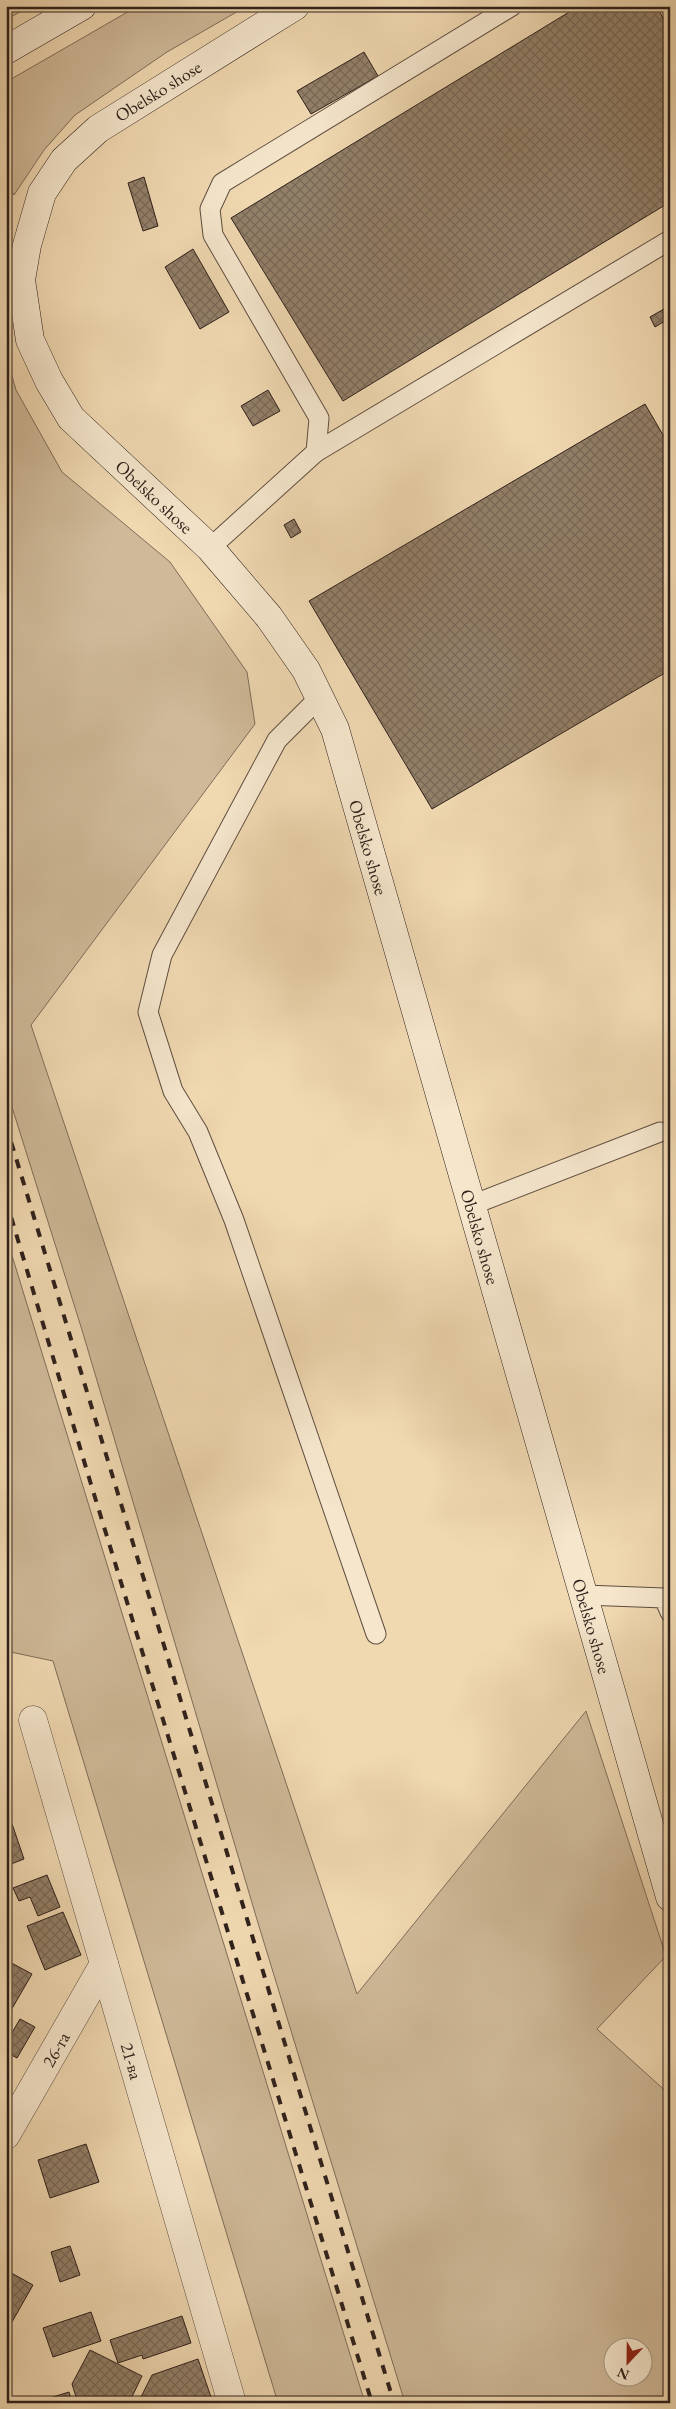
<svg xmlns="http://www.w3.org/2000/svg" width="676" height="2409" viewBox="0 0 676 2409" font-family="'EB Garamond',serif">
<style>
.green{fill:#cfb998;stroke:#7e6c5a;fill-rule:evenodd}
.building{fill:url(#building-cross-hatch);stroke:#2e201b}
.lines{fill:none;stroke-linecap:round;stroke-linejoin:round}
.lane-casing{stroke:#5e4e40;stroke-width:21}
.street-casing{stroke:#5e4e40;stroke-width:29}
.secondary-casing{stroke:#2e201b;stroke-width:29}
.lane{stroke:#f5e6cc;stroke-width:19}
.street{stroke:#f5e6cc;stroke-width:28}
.secondary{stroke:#f5e6cc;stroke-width:28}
.rail{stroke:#2e201b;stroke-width:4;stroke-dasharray:9 9;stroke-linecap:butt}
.labels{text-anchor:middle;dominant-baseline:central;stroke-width:4;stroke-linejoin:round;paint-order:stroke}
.street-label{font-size:18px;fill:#2e201b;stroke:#f5e6cc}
</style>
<defs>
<pattern id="building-cross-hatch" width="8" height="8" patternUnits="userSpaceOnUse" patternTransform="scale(1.25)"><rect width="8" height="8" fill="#938069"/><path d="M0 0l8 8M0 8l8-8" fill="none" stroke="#786856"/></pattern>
</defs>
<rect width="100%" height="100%" fill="#f0d8b1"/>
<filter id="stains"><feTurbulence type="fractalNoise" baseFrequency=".004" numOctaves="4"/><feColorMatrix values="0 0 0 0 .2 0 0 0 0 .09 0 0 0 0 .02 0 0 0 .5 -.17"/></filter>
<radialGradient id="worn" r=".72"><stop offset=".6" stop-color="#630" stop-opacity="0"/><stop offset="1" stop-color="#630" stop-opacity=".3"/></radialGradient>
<g class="green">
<path d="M6 6H30L6 20Z"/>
<path d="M138 6H247L167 52 75 115 44 150 14 195 6 182V82Z"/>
<path d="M6 355 16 390 62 472 170 562 247 672 255 724 31 1025 357 1994 586 1711 666 1956 597 2029 670 2095V2403H405L258 1923 82 1330 6 1088ZM614 2346H644V2376H614Z"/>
<path d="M6 1236 365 2403H278L53 1661 6 1651Z"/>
</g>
<g class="building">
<path d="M579 6H656L670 29V202L343 401 231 218Z"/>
<path d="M364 52 378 76 311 114 297 91Z"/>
<path d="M144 177 158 226 143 231 128 183Z"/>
<path d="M193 249 229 312 200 329 165 267Z"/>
<path d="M664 309 670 318 655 327 650 317Z"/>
<path d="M268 390 280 411 253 426 241 406Z"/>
<path d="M645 404 670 447V670L432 809 309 601Z"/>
<path d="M294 519 301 532 291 538 284 525Z"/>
<path d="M9 1815 24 1859 6 1866V1816Z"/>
<path d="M47 1875 60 1907 38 1916 30 1897 19 1901 13 1888Z"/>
<path d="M63 1912 81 1955 45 1970 27 1926Z"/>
<path d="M6 1960 32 1974 6 2019Z"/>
<path d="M20 2019 35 2027 17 2058 6 2052V2043Z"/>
<path d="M86 2144 99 2182 50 2198 38 2160Z"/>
<path d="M70 2246 80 2275 60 2282 51 2252Z"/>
<path d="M6 2270 33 2285 8 2329 6 2328Z"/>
<path d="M91 2312 101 2341 53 2357 43 2328Z"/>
<path d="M182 2316 191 2343 143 2359 142 2355 118 2363 110 2340Z"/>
<path d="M90 2350 142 2376 129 2403H78L72 2384Z"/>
<path d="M198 2359 213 2403H138L152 2375Z"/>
<path d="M69 2392 72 2403H37V2402Z"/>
</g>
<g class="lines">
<g class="lane-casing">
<g id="lane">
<path d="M316 452 670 240"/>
<path d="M210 548 316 452 319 418 213 235 210 209 222 183 512 6"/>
<path d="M319 698 277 740 162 955 148 1012 173 1091 198 1132 234 1220 376 1634"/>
<path d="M472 1205 660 1132"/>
<path d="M584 1595 664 1598 670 1612"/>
</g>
</g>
<g class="street-casing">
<g id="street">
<path id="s1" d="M33 1720 232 2403"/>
<path id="s2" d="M6 2135 104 1964"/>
</g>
</g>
<g class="secondary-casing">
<g id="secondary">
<path id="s3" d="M295 6 98 129 64 160 42 193 27 245 21 280 30 340 49 381 71 418 210 548 269 617 306 670 335 729 670 1897"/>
<path d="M6 50 82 6"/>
</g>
</g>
<use href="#lane" class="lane"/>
<use href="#street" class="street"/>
<use href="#secondary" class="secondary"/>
<g class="rail">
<path d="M6 1125 394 2403"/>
<path d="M6 1200 90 1481 372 2403"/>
</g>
</g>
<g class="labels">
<g class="street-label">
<text transform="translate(158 91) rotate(-32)">Obelsko shose</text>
<text stroke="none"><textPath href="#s3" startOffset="671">Obelsko shose</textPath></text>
<text stroke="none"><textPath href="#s3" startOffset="1091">Obelsko shose</textPath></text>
<text stroke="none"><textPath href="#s3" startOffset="1496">Obelsko shose</textPath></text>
<text stroke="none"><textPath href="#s3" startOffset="1901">Obelsko shose</textPath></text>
<text stroke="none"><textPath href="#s2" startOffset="99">26-та</textPath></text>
<text stroke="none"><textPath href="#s1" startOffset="355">21-ва</textPath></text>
</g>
</g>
<rect width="676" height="2409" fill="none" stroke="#f0d8b1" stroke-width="25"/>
<rect x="8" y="8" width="661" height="2394" fill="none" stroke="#2e201b" stroke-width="2.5"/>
<rect x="12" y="12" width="651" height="2384" fill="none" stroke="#2e201b"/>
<g transform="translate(628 2362) rotate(202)"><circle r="24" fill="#f5e6cc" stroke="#a59785"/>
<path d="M0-4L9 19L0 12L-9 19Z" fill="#8f2418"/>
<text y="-8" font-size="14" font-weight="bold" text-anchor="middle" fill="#2e201b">N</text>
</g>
<rect width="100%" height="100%" filter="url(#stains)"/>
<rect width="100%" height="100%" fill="url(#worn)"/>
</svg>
